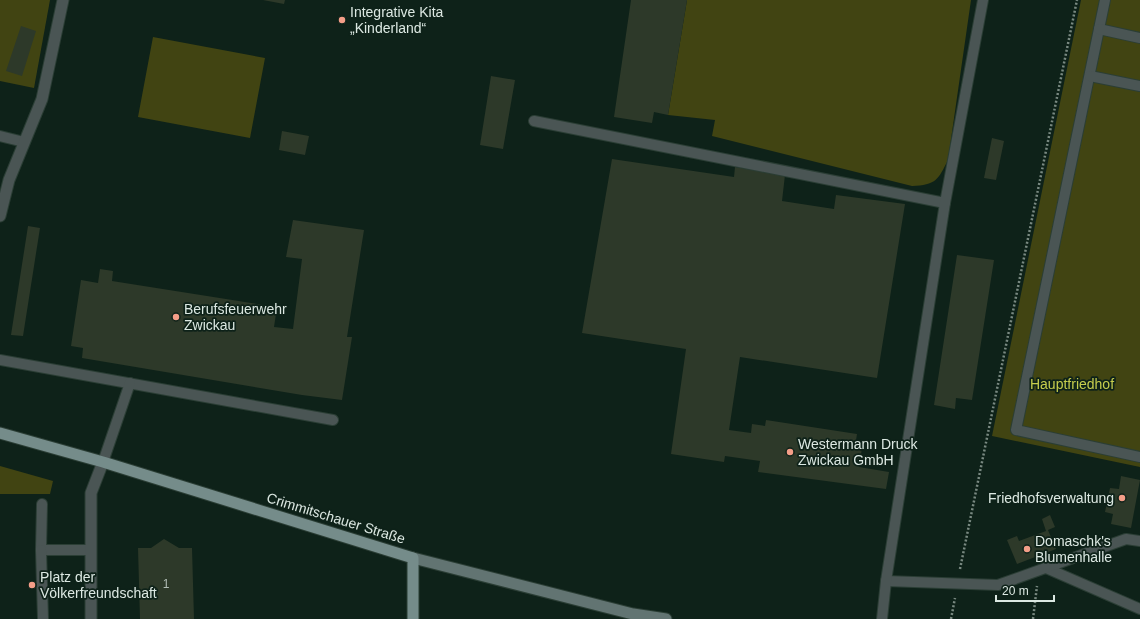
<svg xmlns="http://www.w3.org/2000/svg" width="1140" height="619" viewBox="0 0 1140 619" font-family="Helvetica,sans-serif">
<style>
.green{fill:#414412}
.building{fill:#2d3929}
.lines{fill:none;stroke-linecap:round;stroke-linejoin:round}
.service-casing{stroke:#2b3e35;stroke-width:12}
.minor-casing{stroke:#2b3e35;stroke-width:13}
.secondary-casing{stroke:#2b3e35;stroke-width:13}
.primary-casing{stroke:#2b3e35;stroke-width:13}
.path{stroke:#798981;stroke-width:2.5;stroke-dasharray:2 2;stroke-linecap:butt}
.service{stroke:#4a5554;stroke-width:10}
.minor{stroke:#4a5554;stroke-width:11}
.secondary{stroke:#627472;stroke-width:11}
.primary{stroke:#758c8a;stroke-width:11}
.poi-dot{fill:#f49e88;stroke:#0e2219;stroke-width:1.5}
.labels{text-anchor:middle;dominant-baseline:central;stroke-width:3.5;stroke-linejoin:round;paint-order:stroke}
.number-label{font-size:12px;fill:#b0bcb4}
.poi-label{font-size:14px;fill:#dce8e2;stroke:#0e2219;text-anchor:start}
.park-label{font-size:14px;fill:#c5cd4d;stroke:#0e2219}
.street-label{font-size:14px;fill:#dce8e2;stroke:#0e2219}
</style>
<rect width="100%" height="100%" fill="#0e2219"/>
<g class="green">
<path d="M0 0H50L34 88 0 81Z"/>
<path d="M687 0H971L948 160C938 180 936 185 912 186L712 136 715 120 668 115Z"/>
<path d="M1081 0H1140V467L992 436Z"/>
<path d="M153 37 265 58 250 138 138 117Z"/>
<path d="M0 466 53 481 50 494H0Z"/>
</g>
<g class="building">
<path d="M263 0H285L284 4Z"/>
<path d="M631 0H687L668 115 654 112 652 123 614 117Z"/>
<path d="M21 26 36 31 22 76 6 71Z"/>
<path d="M491 76 515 80 503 149 480 145Z"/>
<path d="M282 131 309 136 305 155 279 150Z"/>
<path d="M992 138 1004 141 996 180 984 178Z"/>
<path d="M612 159 734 177 735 167 785 175 782 201 834 209 836 195 905 204 877 378 740 357 729 430 751 433 752 424 765 426 766 420 857 434 855 447 862 448 859 467 889 472 886 489 758 472 760 461 725 456 724 462 671 454 686 349 582 333Z"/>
<path d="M293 220 364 230 347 337H352L342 400 302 395 82 358 83 348 71 346 81 280 98 283 100 269 113 271 112 281 277 307 274 327 293 329 302 259 286 257Z"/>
<path d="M28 226 40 228 23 336 11 335Z"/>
<path d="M957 255 994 260 972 400 956 398 955 409 934 405Z"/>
<path d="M1121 476 1140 480 1131 528 1111 524 1113 514 1105 512 1110 488 1119 489Z"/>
<path d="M1050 515 1055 527 1048 530 1056 549 1017 564 1007 540 1017 536 1019 541 1046 531 1042 519Z"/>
<path d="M164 539 179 548H192L194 619H140L138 548H151Z"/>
</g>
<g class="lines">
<g class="service-casing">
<g id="service">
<path d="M1105 0 1016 430 1140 457"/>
<path d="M1099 29 1140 38"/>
<path d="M1090 76 1140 86"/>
<path d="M534 121 945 203"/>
<path d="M0 136 24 142"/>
<path d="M0 360 333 420"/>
<path d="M103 462 130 383"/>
<path d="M42 504 41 550H90"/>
<path d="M41 550 43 619"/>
<path d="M1046 568 1140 609"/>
<path d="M886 581 998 585 1126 539 1140 541"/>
<path d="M882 619 886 581 945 203 983 0"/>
</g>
</g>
<g class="minor-casing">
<g id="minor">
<path d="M0 216 9 180 42 99 63 0"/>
<path d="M91 619V493L103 462"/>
</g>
</g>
<g class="secondary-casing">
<path id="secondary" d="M413 558 633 614 666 619"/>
</g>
<g class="primary-casing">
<path id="primary" d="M0 433 103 462 413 558V619"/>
</g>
<g class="path">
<path d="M960 569 1077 0"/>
<path d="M951 619 955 598"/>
<path d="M1033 619 1037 586"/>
</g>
<use href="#service" class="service"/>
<use href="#minor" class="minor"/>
<use href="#secondary" class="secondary"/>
<use href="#primary" class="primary"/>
</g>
<g class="poi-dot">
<circle cx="342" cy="20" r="4"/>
<circle cx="176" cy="317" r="4"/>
<circle cx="790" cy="452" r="4"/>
<circle cx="1122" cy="498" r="4"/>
<circle cx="1027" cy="549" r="4"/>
<circle cx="32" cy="585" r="4"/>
</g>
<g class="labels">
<g class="number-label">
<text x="166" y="584">1</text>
</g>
<g class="poi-label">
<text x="350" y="12">Integrative Kita<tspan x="350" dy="16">„Kinderland“</tspan></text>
<text x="184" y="309">Berufsfeuerwehr<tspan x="184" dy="16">Zwickau</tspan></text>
<text x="798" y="444">Westermann Druck<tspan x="798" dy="16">Zwickau GmbH</tspan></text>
<text x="1114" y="498" text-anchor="end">Friedhofsverwaltung</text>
<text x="1035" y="541">Domaschk's<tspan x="1035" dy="16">Blumenhalle</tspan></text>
<text x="40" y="577">Platz der<tspan x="40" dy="16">Völkerfreundschaft</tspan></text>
</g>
<g class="park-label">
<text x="1072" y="384">Hauptfriedhof</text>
</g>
<g class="street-label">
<text transform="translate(336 518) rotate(17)">Crimmitschauer Straße</text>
</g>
</g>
<path d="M996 595v6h58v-6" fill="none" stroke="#dce8e2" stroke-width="2"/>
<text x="1002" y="595" font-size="12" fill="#dce8e2" stroke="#0e2219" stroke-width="3" paint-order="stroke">20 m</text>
</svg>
